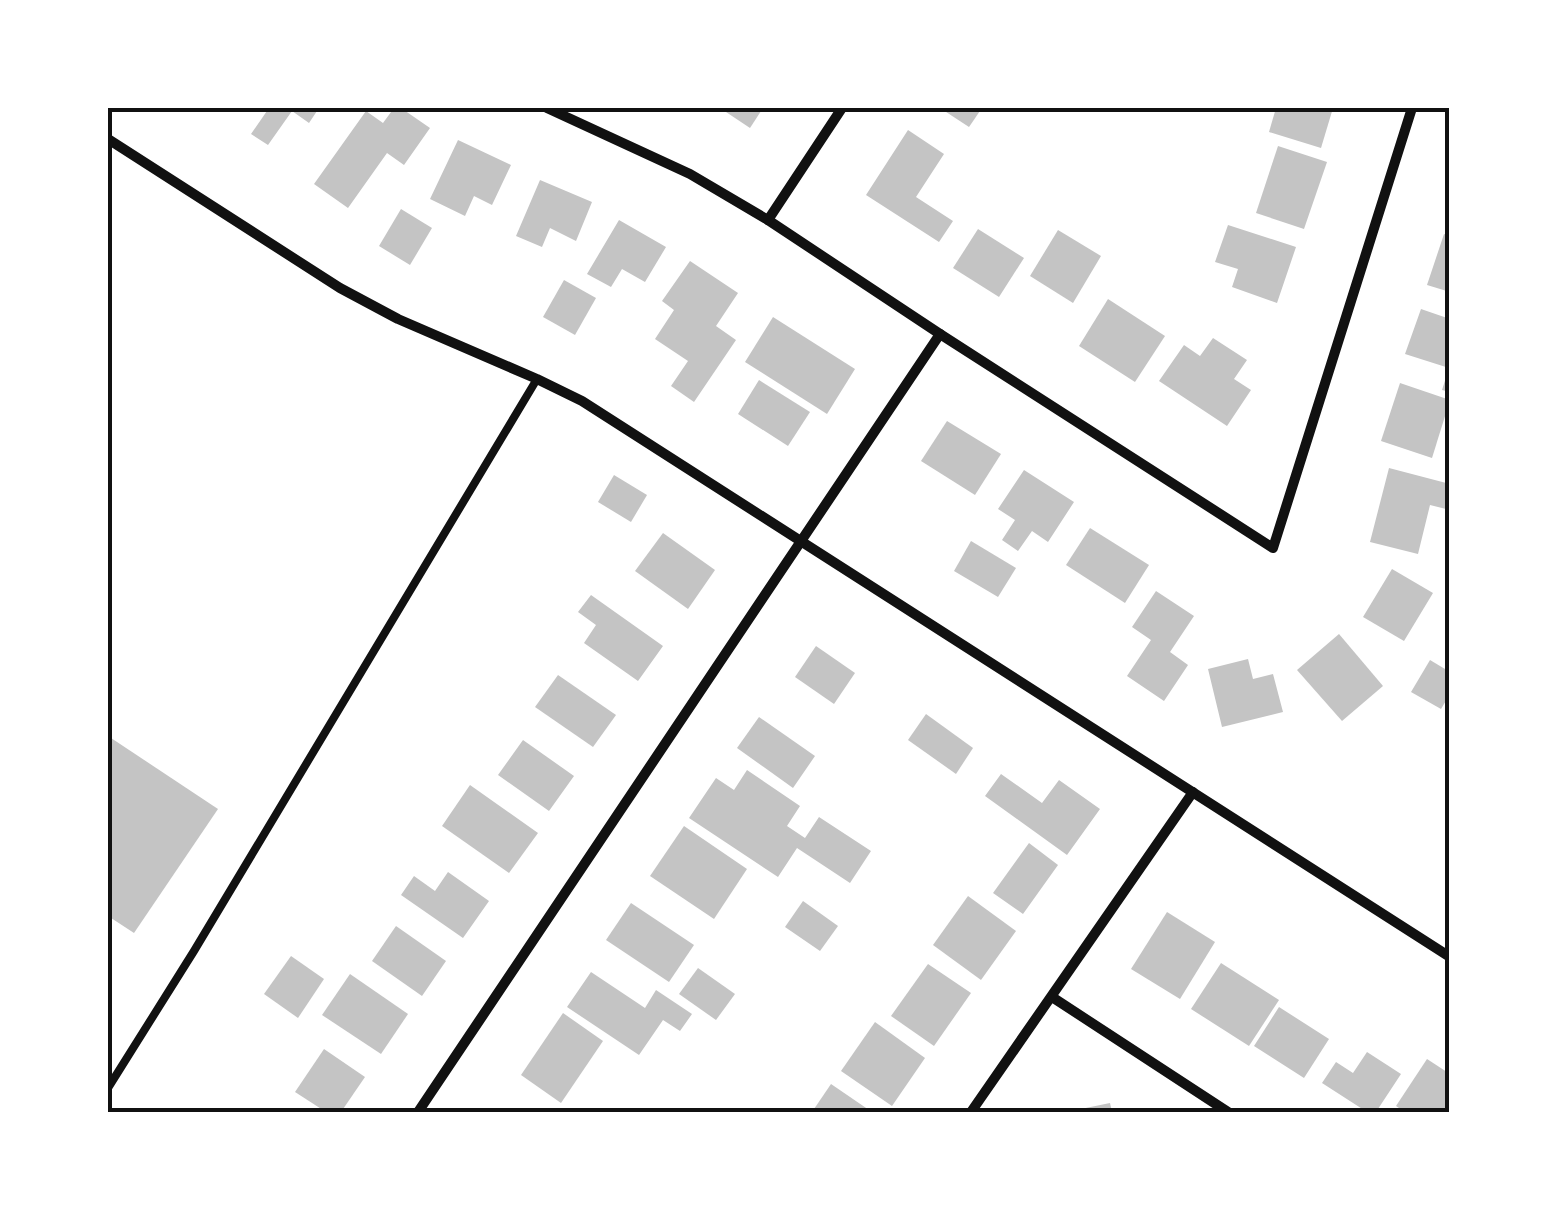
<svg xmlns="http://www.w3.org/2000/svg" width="1557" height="1220" viewBox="0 0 1557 1220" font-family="Raleway,sans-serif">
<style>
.building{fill:#c4c4c4}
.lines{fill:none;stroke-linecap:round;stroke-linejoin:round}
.service{stroke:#111;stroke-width:8}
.minor{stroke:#111;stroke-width:10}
.neatline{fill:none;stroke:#111;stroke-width:4}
</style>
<rect width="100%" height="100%" fill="#fff"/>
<g class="building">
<path d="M269 108H319L309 123 292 111 268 145 251 134Z"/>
<path d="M394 108H401L430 128 404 165 387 153 348 208 314 184 366 111 383 123Z"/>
<path d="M720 108H763L750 128Z"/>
<path d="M940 108H982L969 127Z"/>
<path d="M1276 108H1333L1321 148 1269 132Z"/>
<path d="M908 130 944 154 916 197 953 221 939 242 866 195Z"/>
<path d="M458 140 511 165 492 205 474 196 465 216 430 199Z"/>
<path d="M1278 146 1327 162 1304 229 1256 213Z"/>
<path d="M540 180 592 202 576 241 550 228 542 247 516 236Z"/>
<path d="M401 209 432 228 410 265 379 246Z"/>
<path d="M619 220 666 247 645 282 622 269 611 287 587 274Z"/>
<path d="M1228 225 1296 247 1277 303 1232 287 1238 269 1215 262Z"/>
<path d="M978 229 1024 258 999 297 953 268Z"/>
<path d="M1058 230 1101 256 1073 303 1030 276Z"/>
<path d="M1444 234 1450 236V292L1427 285Z"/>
<path d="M690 261 738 293 716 326 736 340 694 402 671 386 688 361 655 339 674 310 662 301Z"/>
<path d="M564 280 596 298 575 335 543 317Z"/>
<path d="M1108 299 1165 336 1135 382 1079 346Z"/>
<path d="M1421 309 1450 319V392L1442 390 1449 368 1405 354Z"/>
<path d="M773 317 855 369 827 414 745 362Z"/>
<path d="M1213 338 1247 360 1234 379 1251 390 1227 426 1159 381 1184 345 1200 356Z"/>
<path d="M759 380 810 412 788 446 738 414Z"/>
<path d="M1400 383 1450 400 1432 458 1381 441Z"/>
<path d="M947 421 1001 454 975 495 921 461Z"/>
<path d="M1389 468 1450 484V510L1430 505 1418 554 1370 542Z"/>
<path d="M1024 470 1074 502 1048 542 1032 531 1018 551 1002 540 1015 520 998 509Z"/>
<path d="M614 475 647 495 631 522 598 502Z"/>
<path d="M1090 528 1149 565 1125 603 1066 565Z"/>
<path d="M663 533 715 570 688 609 635 571Z"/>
<path d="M971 541 1016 568 998 597 954 571Z"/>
<path d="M1392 569 1433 593 1404 641 1363 617Z"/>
<path d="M1156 591 1194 616 1170 652 1188 665 1164 701 1127 676 1151 640 1132 627Z"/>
<path d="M591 595 663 646 638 681 584 643 596 625 578 612Z"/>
<path d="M1339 634 1383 686 1342 721 1297 670Z"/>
<path d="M816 646 855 673 834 704 795 677Z"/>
<path d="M1248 659 1253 679 1273 674 1283 712 1222 727 1208 669Z"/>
<path d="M1430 660 1450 672V694L1441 709 1411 692Z"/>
<path d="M558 675 616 715 593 747 535 707Z"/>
<path d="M926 714 973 748 956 774 908 740Z"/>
<path d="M759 717 815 756 793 788 737 748Z"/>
<path d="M108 736 218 809 134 933 108 916Z"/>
<path d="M523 740 574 776 549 811 498 775Z"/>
<path d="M747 770 800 806 787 826 805 838 819 817 871 851 850 883 797 848 778 877 689 818 716 778 734 790Z"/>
<path d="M1001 774 1042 803 1059 780 1100 809 1067 855 985 796Z"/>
<path d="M470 785 538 833 509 873 442 826Z"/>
<path d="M684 826 747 869 714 919 650 876Z"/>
<path d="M1029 843 1058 865 1023 914 993 893Z"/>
<path d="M448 872 489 901 463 938 401 895 414 876 435 891Z"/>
<path d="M968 896 1016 931 981 980 933 945Z"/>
<path d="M803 901 838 926 820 951 785 927Z"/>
<path d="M631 903 694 945 669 982 606 940Z"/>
<path d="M1167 912 1215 942 1180 999 1131 969Z"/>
<path d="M396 926 446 961 422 996 372 961Z"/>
<path d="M291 956 324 979 298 1018 264 994Z"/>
<path d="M1221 963 1279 1000 1249 1046 1191 1009Z"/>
<path d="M928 964 971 993 934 1046 891 1016Z"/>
<path d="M698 968 735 994 716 1020 679 994Z"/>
<path d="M591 972 645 1008 656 990 692 1014 680 1031 663 1020 639 1055 567 1007Z"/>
<path d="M350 974 408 1014 381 1054 322 1015Z"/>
<path d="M1279 1007 1329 1039 1304 1078 1254 1046Z"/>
<path d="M563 1013 603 1041 561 1103 521 1075Z"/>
<path d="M875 1022 925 1058 892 1106 841 1071Z"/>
<path d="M324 1049 365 1077 341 1112H326L295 1092Z"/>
<path d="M1367 1052 1401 1074 1376 1112H1367L1322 1083 1336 1062 1353 1073Z"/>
<path d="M1427 1059 1450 1074V1112H1405L1396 1106Z"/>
<path d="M831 1084 872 1112H812Z"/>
<path d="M1110 1103 1112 1112H1071V1111Z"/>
</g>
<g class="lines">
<path class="service" d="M108 1088 194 951 537 379"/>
<g class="minor">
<path d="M547 108 690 174 768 220 940 334 1273 548 1412 108"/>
<path d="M108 139 340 288 398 319 537 379 582 401 1450 957"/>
<path d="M768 220 842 108"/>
<path d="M1052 997 1228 1112"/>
<path d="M418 1112 940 334"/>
<path d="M971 1112 1193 792"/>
</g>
</g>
<rect width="1557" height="1220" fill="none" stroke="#ffffff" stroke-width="220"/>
<rect x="110" y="110" width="1337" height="1000" class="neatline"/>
</svg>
